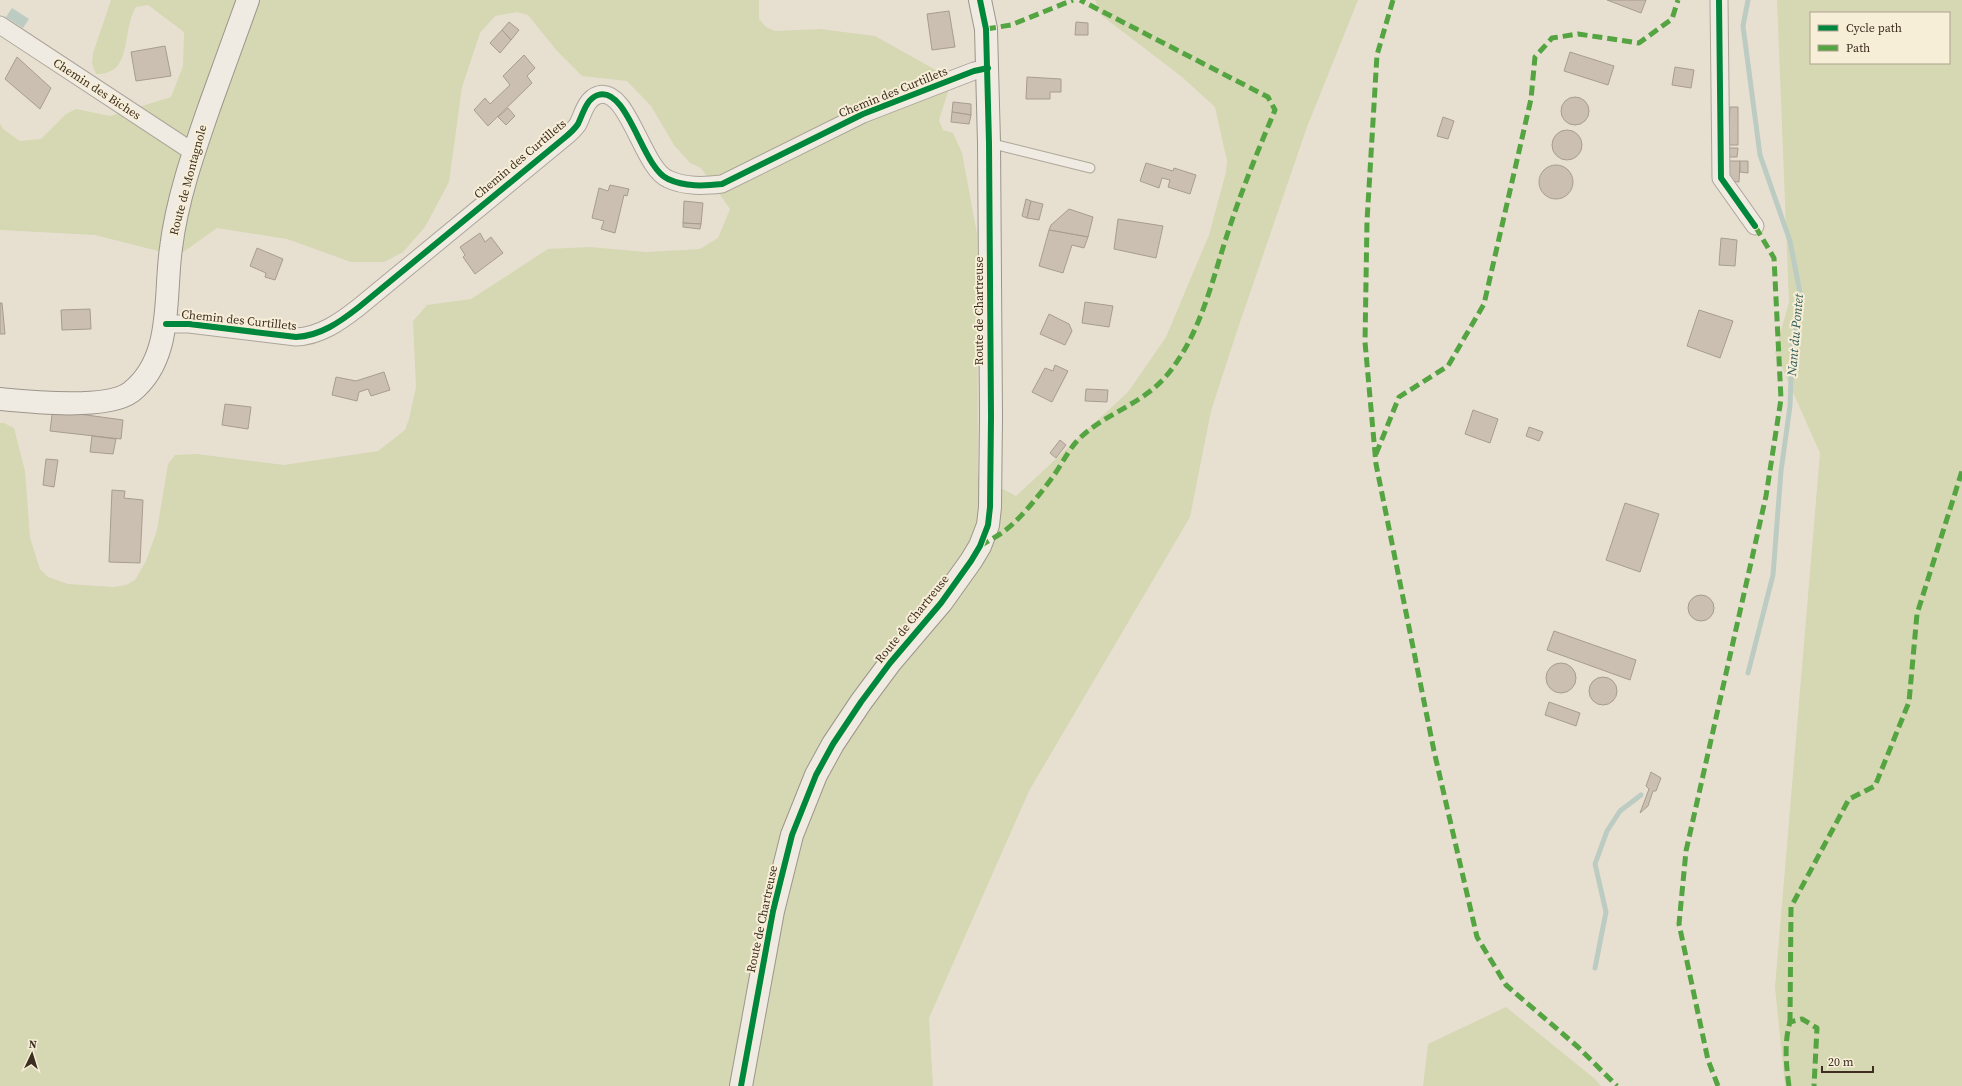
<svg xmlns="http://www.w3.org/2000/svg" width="1962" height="1086" viewBox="0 0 1962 1086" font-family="'Source Serif 4',serif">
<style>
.green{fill:#d6d7b3;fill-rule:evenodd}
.water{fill:#bcccc2}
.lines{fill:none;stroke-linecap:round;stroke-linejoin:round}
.stream{stroke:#bcccc2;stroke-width:5}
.building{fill:#cbbfb2;stroke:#a89c90}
.lane-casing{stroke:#ada599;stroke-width:11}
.street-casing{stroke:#ada599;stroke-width:19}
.secondary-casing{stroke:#9c958a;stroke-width:24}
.lane{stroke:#efebe3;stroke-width:9}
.street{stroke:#efebe3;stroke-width:17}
.secondary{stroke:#efebe3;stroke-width:22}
.quiet{stroke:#54a441;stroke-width:5;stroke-dasharray:10 5;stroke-linecap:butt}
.cycleway-casing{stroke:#f7eed8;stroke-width:8}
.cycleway{stroke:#00873e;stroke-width:6}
.labels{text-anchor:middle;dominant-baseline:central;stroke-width:4;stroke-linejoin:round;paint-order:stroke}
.street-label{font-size:12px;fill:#3d2e20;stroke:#f7eed8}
.water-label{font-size:13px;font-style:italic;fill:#2f5d5a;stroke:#f7eed8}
</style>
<rect width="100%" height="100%" fill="#e7e0d1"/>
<g class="green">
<path d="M111 0H759V19L766 27 775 31 820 29 875 36 952 79 939 120 943 130 953 133 962 153 977 234 978 476 1016 496 1128 392 1166 337 1209 235 1226 172 1227 161 1215 107 1182 77 1101 15 1095 0H1358L1307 127 1236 334 1211 411 1190 517 1029 791 929 1018 933 1086H0V423H4L14 428 25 471 30 538 40 569 48 577 68 584 114 587 126 585 135 580 146 561 157 530 168 464 175 455 197 454 284 465 378 451 405 430 409 419 416 387 413 321 427 305 471 299 548 249 590 247 646 252 700 249 718 238 730 209 701 168 690 163 674 145 651 106 627 81 582 76 557 51 528 15 517 12 495 16 480 33 462 87 449 182 425 227 403 252 384 262H351L287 239 217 228 182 253 170 254 95 235 0 230V123L3 129 20 141 41 139 66 114 76 109 110 116 171 97 183 66 184 32 148 5 136 7C121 31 134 75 96 74L92 64 93 53Z"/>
<path d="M1777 0H1962V1086H1785L1775 987 1820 453 1775 352 1789 302ZM1811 13H1949V63H1811Z"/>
<path d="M1506 1007 1595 1079 1601 1086H1423L1428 1044Z"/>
</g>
<path class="water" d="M12 8 29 19 23 28 6 17Z"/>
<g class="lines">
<g class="stream">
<path d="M1748 673 1773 575 1781 471 1790 406 1792 350 1801 298 1790 241 1760 155 1743 26 1748 0"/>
<path d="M1595 968 1606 912 1595 864 1607 831 1620 811 1641 795"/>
</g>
</g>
<g class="building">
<path d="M1607 0H1646L1641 13Z"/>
<path d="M949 11 955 47 932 50 927 14Z"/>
<path d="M509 22 519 30 511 40 502 30Z"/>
<path d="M1076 22 1088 23V35H1075Z"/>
<path d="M502 30 511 40 500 53 490 43Z"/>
<path d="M165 46 171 76 136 81 131 52Z"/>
<path d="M1570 52 1614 66 1608 85 1564 71Z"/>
<path d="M524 55 535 68 527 76 532 83 488 126 474 110 485 98 490 104 510 85 503 76Z"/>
<path d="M17 57 51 88 40 109 5 79Z"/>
<path d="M1675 67 1694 70 1691 88 1672 85Z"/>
<path d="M1027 77 1061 79V92H1050V99H1026Z"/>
<circle cx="1575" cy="111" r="14"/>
<path d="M953 102 971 104V115L952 112Z"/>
<path d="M1730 107H1738V145H1728Z"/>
<path d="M508 108 515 116 506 125 498 117Z"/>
<path d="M952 112 971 115 969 124 951 122Z"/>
<path d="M1443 117 1454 121 1448 139 1437 136Z"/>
<circle cx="1567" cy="145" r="15"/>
<path d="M1729 148H1738L1737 157H1729Z"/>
<path d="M1729 161H1740L1739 182 1728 181Z"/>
<path d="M1740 161H1748V173L1740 172Z"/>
<path d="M1146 163 1173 171 1174 168 1196 175 1190 194 1168 187 1170 180 1162 178 1159 188 1140 181Z"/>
<circle cx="1556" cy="182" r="17"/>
<path d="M610 185 629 189 627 196 624 195 615 233 601 229 604 221 592 218 599 188 608 191Z"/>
<path d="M1026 199 1031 201 1027 218 1022 216Z"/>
<path d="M684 201 703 203 701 224 683 223Z"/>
<path d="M1031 201 1043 204 1039 220 1027 218Z"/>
<path d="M1069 209 1093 217 1088 237 1049 230 1051 225Z"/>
<path d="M1118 219 1163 226 1156 258 1114 249Z"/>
<path d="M683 223 701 224 700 229 683 227Z"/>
<path d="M1049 230 1088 237 1084 248 1072 245 1063 273 1039 266Z"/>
<path d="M480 233 485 242 491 237 503 253 475 274 463 257 465 255 460 247Z"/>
<path d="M1721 238 1737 240 1735 266 1719 265Z"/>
<path d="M257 248 283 259 275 280 265 277 266 273 250 266Z"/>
<path d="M1085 302 1113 306 1109 327 1082 323Z"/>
<path d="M0 303H2L5 334H0Z"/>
<path d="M90 309 91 329 62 330 61 310Z"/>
<path d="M1699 310 1733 321 1720 358 1687 346Z"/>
<path d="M1049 314 1069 324 1072 331 1065 345 1040 334Z"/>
<path d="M1055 365 1068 371 1052 402 1032 392 1045 368 1053 371Z"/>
<path d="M384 372 390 390 371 396 368 389 359 392 357 401 332 395 336 377 356 381Z"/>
<path d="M1086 389 1108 390 1107 402 1085 401Z"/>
<path d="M225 404 251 407 248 429 222 425Z"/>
<path d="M53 407 78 411 79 414 123 420 121 439 50 431Z"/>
<path d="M1473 410 1498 419 1490 443 1465 434Z"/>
<path d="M1529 427 1543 432 1539 441 1526 436Z"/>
<path d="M92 436 116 439 113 454 90 452Z"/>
<path d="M1060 440 1066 445 1056 458 1050 453Z"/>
<path d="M46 459 58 460 54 487 43 485Z"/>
<path d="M112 490 125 491 124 498 143 500 140 563 109 562Z"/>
<path d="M1625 503 1659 514 1640 572 1606 560Z"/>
<circle cx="1701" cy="608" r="13"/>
<path d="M1554 631 1636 660 1630 680 1547 650Z"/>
<circle cx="1561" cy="678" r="15"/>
<circle cx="1603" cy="691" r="14"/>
<path d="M1549 702 1580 713 1576 726 1545 715Z"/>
<path d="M1651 772 1661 778 1656 791H1653L1648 806 1640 813 1649 789 1646 786Z"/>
</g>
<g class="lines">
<g class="lane-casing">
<path id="lane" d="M989 143 1090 168"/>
</g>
<g class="street-casing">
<g id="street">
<path d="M1719 0 1721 178 1755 226"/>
<path d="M0 25 193 152"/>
<path d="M166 324H189L296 337C320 336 340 322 359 307L563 139C568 135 574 130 578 124 583 114 586 99 598 95 628 86 642 168 668 179 685 187 704 186 722 184L863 114 974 71 988 68"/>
</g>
</g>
<g class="secondary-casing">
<g id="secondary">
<path d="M0 399C30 402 107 410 131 392 174 358 164 296 171 248 177 199 194 151 210 105 223 70 235 35 248 0"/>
<path d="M741 1086 773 911 792 835 816 775 833 744 861 702 890 663 941 603 971 561 980 546 988 525 990 507 991 417 989 143 986 29 980 0"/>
</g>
</g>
<use href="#lane" class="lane"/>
<use href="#street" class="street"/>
<use href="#secondary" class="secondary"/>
<g class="quiet">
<path d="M1393 0 1377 55 1367 221 1365 342 1376 464 1434 751 1477 937 1506 985 1578 1047 1617 1086"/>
<path d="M986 29 1011 25 1073 0"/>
<path d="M1376 454 1399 397 1448 366 1484 304 1531 99 1535 57 1552 38 1578 34 1639 43 1672 19 1678 0"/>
<path d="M980 546C988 541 996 537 1003 532 1019 521 1040 494 1052 478 1061 466 1067 452 1077 441 1102 414 1141 406 1167 375 1202 333 1213 276 1230 226 1243 187 1259 148 1275 110L1268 97 1080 0"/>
<path d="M1790 1022 1791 907 1849 799 1875 786 1909 702 1917 614 1962 471"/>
<path d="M1718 1086 1708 1060 1679 924 1686 851 1766 496 1781 399 1774 258 1755 226"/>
<path d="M1789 1086C1786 1065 1784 1042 1790 1022L1802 1019 1817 1028 1814 1086"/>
</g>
<g class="cycleway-casing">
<g id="cycleway">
<path d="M1719 0 1721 178 1755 226"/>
<path d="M166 324H189L296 337C320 336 340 322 359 307L563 139C568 135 574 130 578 124 583 114 586 99 598 95 628 86 642 168 668 179 685 187 704 186 722 184L863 114 974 71 988 68"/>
<path d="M741 1086 773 911 792 835 816 775 833 744 861 702 890 663 941 603 971 561 980 546 988 525 990 507 991 417 989 143 986 29 980 0"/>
</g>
</g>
<use href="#cycleway" class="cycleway"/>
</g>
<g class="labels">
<g class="street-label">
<text transform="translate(97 89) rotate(33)">Chemin des Biches</text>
<text transform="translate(893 92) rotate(-22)">Chemin des Curtillets</text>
<text transform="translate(520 159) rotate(-40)">Chemin des Curtillets</text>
<text transform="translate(188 180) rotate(-75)">Route de Montagnole</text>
<text transform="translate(979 311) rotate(-90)">Route de Chartreuse</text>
<text transform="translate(239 320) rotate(6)">Chemin des Curtillets</text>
<text transform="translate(912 619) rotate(-51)">Route de Chartreuse</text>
<text transform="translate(762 919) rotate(-78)">Route de Chartreuse</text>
</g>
<g class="water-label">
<text transform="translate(1795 335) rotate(-85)">Nant du Pontet</text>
</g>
</g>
<rect x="1810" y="12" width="140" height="52" fill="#f7eed8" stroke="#ada18e"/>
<rect x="1818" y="25" width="20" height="6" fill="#00873e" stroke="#ada18e"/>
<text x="1846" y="32" font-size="12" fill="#3d2e20">Cycle path</text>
<rect x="1818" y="45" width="20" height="6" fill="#54a441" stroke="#ada18e"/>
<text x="1846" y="52" font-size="12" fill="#3d2e20">Path</text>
<g transform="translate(32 1054) rotate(4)" stroke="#f7eed8" stroke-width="3" paint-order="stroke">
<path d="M0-3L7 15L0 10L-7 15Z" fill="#3d2e20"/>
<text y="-6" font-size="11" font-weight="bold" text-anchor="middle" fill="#3d2e20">N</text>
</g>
<path d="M1822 1066v6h51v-6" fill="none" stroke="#3d2e20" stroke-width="2"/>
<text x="1828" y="1066" font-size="12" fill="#3d2e20" stroke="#f7eed8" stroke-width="3" paint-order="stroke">20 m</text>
</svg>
